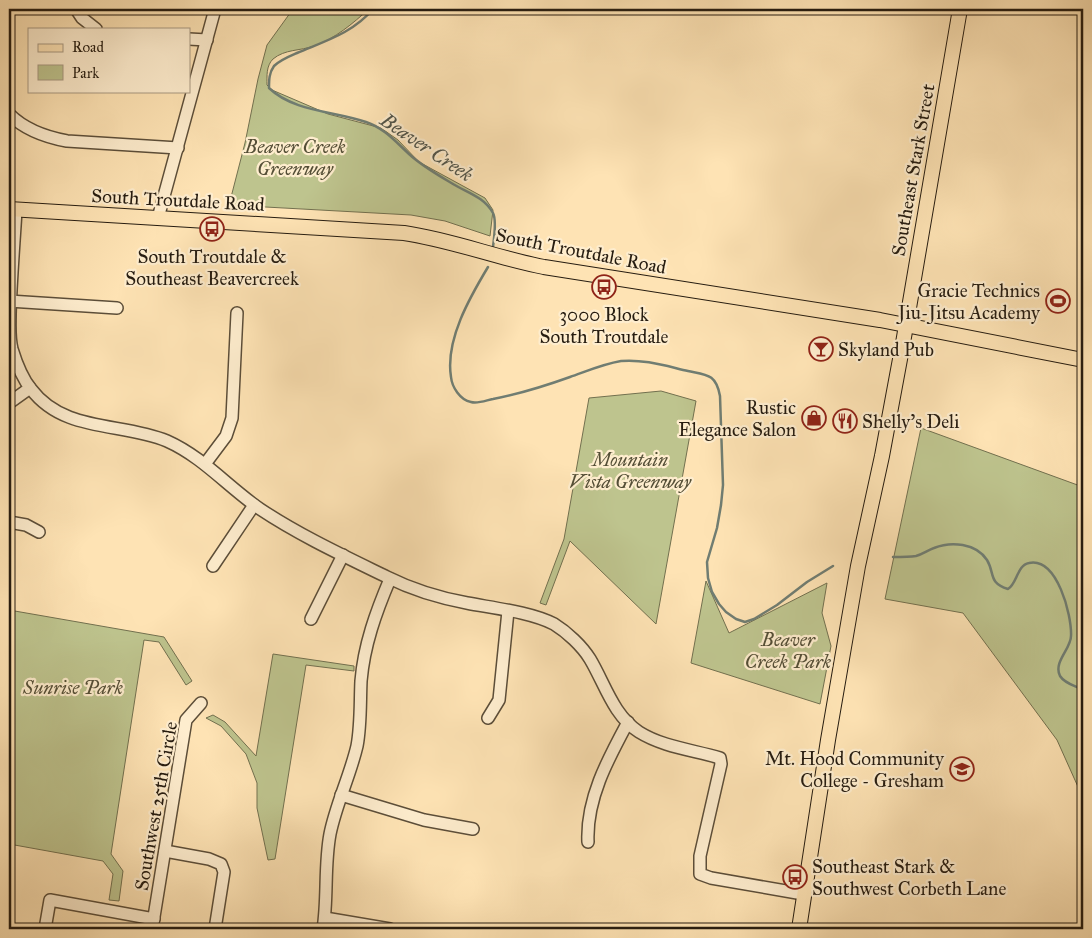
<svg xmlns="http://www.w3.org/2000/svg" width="1092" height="938" viewBox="0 0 1092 938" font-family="'IM FELL Great Primer',serif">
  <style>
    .green { fill: #bec48e; stroke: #72704f }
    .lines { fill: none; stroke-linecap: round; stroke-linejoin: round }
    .stream { stroke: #707d72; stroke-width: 2.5 }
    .minor-casing { stroke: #5c4e39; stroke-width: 14 }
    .major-casing { stroke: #261c10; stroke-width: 16 }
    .minor { stroke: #feedce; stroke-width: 11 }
    .major { stroke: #fee3b4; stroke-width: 14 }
    .labels { text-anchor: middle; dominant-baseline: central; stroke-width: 4.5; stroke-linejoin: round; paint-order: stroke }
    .park-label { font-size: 19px; font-style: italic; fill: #544e36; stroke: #feedce }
    .street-label { font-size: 19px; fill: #261c10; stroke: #feedce }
    .poi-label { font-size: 19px; fill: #261c10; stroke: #feedce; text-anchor: end }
    .water-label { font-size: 20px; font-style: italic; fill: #515449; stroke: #feedce }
  </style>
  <rect width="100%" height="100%" fill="#fee3b4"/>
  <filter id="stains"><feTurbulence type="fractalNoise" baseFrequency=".004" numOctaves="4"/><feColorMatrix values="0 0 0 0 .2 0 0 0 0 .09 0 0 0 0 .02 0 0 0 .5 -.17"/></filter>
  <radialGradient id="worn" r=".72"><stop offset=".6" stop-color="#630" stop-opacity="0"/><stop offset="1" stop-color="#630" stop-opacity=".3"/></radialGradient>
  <g class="green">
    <path d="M293,9H369C352,24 336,38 314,46C300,51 285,49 273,59C266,66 267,76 267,85L272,90L328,114L381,128L398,140L419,162L485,198L493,210L490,236L445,221L411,215L229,205L245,143L258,79L267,45Z"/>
    <path d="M661,391L696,401L656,624L570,541L546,605L540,603L564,539L589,398Z"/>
    <path d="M921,428L1083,487V798L1057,740L963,613L885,599Z"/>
    <path d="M706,581L729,633L827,583L822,613L831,646L820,704L691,663Z"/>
    <path d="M9,610L164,637L192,681L186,685L159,642L144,640L111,854L123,871L119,901L109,900L113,874L103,861L9,844Z"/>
    <path d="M273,654L354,666V671L306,665L275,859L268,860L257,808V783L246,754L221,726L206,718L213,715L225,722L256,756Z"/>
  </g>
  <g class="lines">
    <g class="stream">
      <path d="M373,9C353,33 325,41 297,53C290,56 280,60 274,66C269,73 269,80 269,88C294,112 335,111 366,122C384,128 395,141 409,154C422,166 438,175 453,184C468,193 484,197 493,213C497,221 494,237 493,247"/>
      <path d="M488,267C470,297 445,340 451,377C452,387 460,400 471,402C478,404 487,400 493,399C519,394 545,386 570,377C587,371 603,364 621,361C644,359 666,366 688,371C707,375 716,374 720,396L723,485L721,505L717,528L707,562L708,578L712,592L719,604L726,612L736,619L745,622L754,619L777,605L807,582L833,566"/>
      <path d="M893,557C900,557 909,557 916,556C923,554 928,550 934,548C951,541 976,543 987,560C995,573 988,583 1008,589C1017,584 1017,565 1029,563C1057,557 1072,615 1071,636C1071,649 1053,662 1060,676C1065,684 1076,686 1083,690"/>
    </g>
    <g class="minor-casing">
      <g id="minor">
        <path d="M76,9L82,18L96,29"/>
        <path d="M189,39L207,40"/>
        <path d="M9,114C25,130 45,137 67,141L178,148"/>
        <path d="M16,210C14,244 11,279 10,314C10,325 9,338 12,349C16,362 22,378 31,389C64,433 122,422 167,441C203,457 228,487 260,509C299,535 344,556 387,577C411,589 440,598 467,603C493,608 531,612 554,624C567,632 582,646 590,659C605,684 613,715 639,732C663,747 693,750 720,758L721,764L700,856V874L711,878L803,894"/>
        <path d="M158,218L215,9"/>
        <path d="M9,301L117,308"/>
        <path d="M9,403L30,388"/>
        <path d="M205,464L226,436L232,418L237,313"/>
        <path d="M9,522L26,525L39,532"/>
        <path d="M213,566L254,505"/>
        <path d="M311,619L343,555"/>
        <path d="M488,718L499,700L508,611"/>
        <path d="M341,795L424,820L473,829"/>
        <path d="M588,842C586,799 608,759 628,722"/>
        <path d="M165,851L209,859L221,864L224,872L215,929"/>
        <path d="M325,918L390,929"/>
        <path d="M45,929L50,900L154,919"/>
        <path d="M152,929L186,720L201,703"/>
        <path d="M323,929C328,898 324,866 330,834C336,804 350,776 357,746C361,725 360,703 361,681C364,645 376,612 390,579"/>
      </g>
    </g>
    <g class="major-casing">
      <g id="major">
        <path d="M9,209L404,233C452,240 497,258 544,267L880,320L1083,360"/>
        <path d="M799,929L828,740L858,566L882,456L903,343L960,9"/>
      </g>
    </g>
    <use href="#minor" class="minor"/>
    <use href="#major" class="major"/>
  </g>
  <defs>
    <g id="bus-ring" transform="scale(1.25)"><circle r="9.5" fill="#feedce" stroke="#8f2418" stroke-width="1.5"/><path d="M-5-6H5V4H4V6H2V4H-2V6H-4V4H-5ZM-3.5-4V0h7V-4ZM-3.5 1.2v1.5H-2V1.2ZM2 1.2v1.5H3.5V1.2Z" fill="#8f2418"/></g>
    <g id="stadium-ring" transform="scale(1.25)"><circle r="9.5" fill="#feedce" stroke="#8f2418" stroke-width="1.5"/><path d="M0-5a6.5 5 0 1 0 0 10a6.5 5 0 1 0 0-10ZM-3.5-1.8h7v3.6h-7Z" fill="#8f2418"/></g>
    <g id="bar-ring" transform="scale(1.25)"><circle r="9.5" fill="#feedce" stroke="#8f2418" stroke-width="1.5"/><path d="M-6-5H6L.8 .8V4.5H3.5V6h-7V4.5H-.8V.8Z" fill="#8f2418"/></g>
    <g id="shop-ring" transform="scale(1.25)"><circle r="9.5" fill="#feedce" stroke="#8f2418" stroke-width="1.5"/><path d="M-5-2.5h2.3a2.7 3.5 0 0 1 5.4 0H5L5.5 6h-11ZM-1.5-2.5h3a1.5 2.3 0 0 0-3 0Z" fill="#8f2418"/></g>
    <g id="restaurant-ring" transform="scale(1.25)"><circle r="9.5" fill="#feedce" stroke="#8f2418" stroke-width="1.5"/><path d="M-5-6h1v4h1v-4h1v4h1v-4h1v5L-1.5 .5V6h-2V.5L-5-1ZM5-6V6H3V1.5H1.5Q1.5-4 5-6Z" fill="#8f2418"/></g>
    <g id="university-ring" transform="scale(1.25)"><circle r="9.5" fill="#feedce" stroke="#8f2418" stroke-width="1.5"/><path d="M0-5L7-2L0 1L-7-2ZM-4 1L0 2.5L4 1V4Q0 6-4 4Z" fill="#8f2418"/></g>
  </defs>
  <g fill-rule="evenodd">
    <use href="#bus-ring" x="212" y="229"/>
    <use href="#bus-ring" x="604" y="287"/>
    <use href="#stadium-ring" x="1058" y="301"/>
    <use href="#bar-ring" x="821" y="349"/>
    <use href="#shop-ring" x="814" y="418"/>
    <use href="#restaurant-ring" x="845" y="421"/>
    <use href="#university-ring" x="962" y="769"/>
    <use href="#bus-ring" x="795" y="877"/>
  </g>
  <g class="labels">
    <g class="park-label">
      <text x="295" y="146">Beaver Creek<tspan x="295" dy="22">Greenway</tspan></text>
      <text x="630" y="459">Mountain<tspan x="630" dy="22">Vista Greenway</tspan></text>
      <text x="788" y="639">Beaver<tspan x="788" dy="22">Creek Park</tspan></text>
      <text x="73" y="687">Sunrise Park</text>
    </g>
    <g class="street-label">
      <text transform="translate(913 170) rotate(-80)">Southeast Stark Street</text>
      <text transform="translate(178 200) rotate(3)">South Troutdale Road</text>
      <text transform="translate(581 251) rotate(11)">South Troutdale Road</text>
      <text transform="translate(156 806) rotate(-80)">Southwest 25th Circle</text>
    </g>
    <g class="poi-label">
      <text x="212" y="256" text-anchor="middle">South Troutdale &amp;<tspan x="212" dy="22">Southeast Beavercreek</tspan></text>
      <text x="1040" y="290">Gracie Technics<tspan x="1040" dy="22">Jiu-Jitsu Academy</tspan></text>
      <text x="604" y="314" text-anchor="middle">3000 Block<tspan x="604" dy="22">South Troutdale</tspan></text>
      <text x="838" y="349" text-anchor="start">Skyland Pub</text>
      <text x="796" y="407">Rustic<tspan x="796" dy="22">Elegance Salon</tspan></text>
      <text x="862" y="421" text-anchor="start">Shelly's Deli</text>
      <text x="944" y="758">Mt. Hood Community<tspan x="944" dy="22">College - Gresham</tspan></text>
      <text x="812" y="866" text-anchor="start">Southeast Stark &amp;<tspan x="812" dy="22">Southwest Corbeth Lane</tspan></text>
    </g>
    <g class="water-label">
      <text transform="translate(427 147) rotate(34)">Beaver Creek</text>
    </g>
  </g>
  <rect width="1092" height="938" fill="none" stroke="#fee3b4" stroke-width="30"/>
  <rect x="10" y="10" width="1072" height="918" fill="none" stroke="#261c10" stroke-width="2.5"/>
  <rect x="15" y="15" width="1062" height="908" fill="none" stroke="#261c10"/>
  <rect x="28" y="28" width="162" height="65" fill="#feedce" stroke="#a89982"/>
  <rect x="38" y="44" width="25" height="8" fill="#fee3b4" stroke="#a89982"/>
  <text x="72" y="52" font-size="15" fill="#261c10">Road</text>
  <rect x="38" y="65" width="25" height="15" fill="#bec48e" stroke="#a89982"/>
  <text x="72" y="78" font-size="15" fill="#261c10">Park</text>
  <rect width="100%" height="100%" filter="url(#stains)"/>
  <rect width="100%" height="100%" fill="url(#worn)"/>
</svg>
